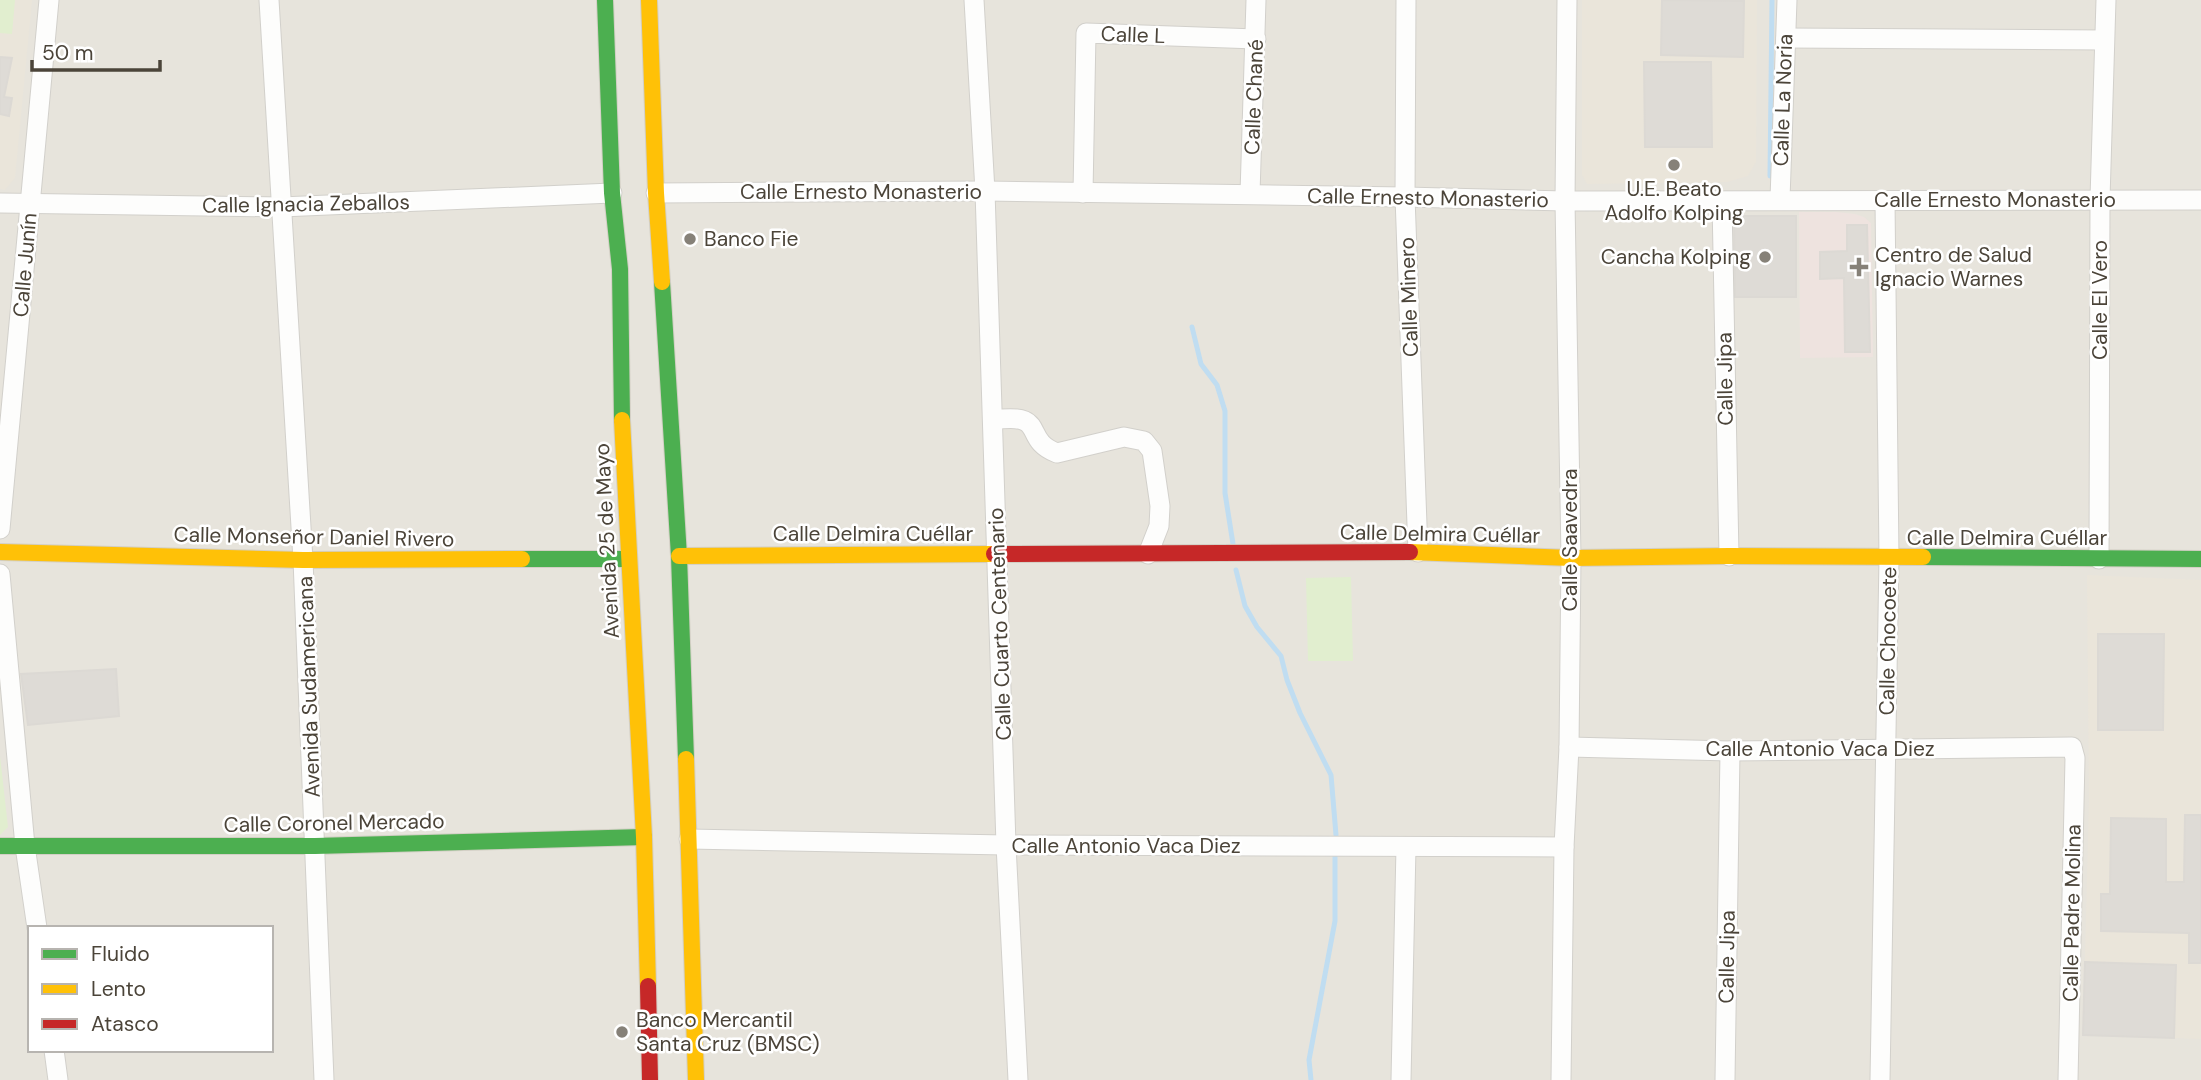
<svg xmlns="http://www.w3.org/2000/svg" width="2201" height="1080" viewBox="0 0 2201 1080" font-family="'DM Sans',sans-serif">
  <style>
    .residential { fill: #e7e4dc; fill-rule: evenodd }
    .education { fill: #eae5da }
    .medical { fill: #eee3df }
    .green { fill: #e1eecf }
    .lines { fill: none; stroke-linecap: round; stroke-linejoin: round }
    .stream { stroke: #c0ddf1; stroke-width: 5 }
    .building { fill: #dedbd6; stroke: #dcd9d4; stroke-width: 2 }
    .street-casing { stroke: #d2d0cb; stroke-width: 21 }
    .fast-casing { stroke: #d3cfc5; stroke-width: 18 }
    .slow-casing { stroke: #d3cfc5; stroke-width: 18 }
    .jam-casing { stroke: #d3cfc5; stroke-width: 18 }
    .street { stroke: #fdfdfc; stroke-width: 19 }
    .fast { stroke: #4caf50; stroke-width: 16 }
    .slow { stroke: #ffc107; stroke-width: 16 }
    .jam { stroke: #c62828; stroke-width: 16 }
    .poi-dot { fill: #868178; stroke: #fff; stroke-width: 2.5 }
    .labels { text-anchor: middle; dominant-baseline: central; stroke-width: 5; stroke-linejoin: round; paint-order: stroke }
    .street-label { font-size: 21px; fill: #4b4439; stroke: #fff }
    .poi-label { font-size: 21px; fill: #4b4439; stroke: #fff; text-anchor: start }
  </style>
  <rect width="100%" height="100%" fill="#f4f2ee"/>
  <path class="residential" d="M0,0H2201V1080H0ZM30,928H271V1050H30Z"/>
  <g class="education">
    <path d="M0,0H32L15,178L5,190L0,189Z"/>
    <path d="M1582,0H1757L1756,162L1748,176L1727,182L1587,184L1582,175Z"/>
    <path d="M2087,575L2201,580V1039L2083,1035L2089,800Z"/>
  </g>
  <path class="medical" d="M1799,212H1836L1855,214L1864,217L1871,223L1873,357L1800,358Z"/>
  <g class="green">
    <path d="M0,0H15L12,34L0,33Z"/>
    <path d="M1351,577L1353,661H1308L1306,578Z"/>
    <path d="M0,756L8,827L0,835Z"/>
  </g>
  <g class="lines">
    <g class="stream">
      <path d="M1770,176L1772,0"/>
      <path d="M1192,327L1201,364L1217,385L1225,411V493L1233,544"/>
      <path d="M1236,570L1245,606L1257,627L1281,656L1287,680L1300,713L1331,775L1336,835"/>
      <path d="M1311,1080L1309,1060L1335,921V854"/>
    </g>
  </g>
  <g class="building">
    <path d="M1662,0L1744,1L1743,57L1661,55Z"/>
    <path d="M0,57L12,58L4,97L12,98L9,116L0,114Z"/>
    <path d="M1644,62H1711L1712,147H1645Z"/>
    <path d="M1734,216H1796V297H1735Z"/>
    <path d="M1847,225H1867L1870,352H1845L1844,278L1820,279V252L1847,251Z"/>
    <path d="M2098,634H2164L2163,730H2098Z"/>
    <path d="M116,669L119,716L28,725L21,674Z"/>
    <path d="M2185,815H2201V963H2189V933L2101,931V894H2110L2111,818L2166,819V882H2184Z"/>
    <path d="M2085,962L2176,965L2174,1038L2083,1035Z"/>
  </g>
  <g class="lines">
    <g class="street-casing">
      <g id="street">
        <path d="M269,0L303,560L324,1080"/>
        <path d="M974,0L985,191L1006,845L1018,1080"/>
        <path d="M1406,0L1405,197L1418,552"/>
        <path d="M1786,38L2104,40"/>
        <path d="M656,193L985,191L1405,197L1565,201L2201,200"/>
        <path d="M1083,193L1086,33L1256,39"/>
        <path d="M1250,194L1256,0"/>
        <path d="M1780,199L1787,0"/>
        <path d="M1722,202L1729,556"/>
        <path d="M0,203L281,207L612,193"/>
        <path d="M993,420C1050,412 1020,439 1057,453L1124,437L1144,441L1152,451L1160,506L1159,526L1148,554"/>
        <path d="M0,529L49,0"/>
        <path d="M2099,559L2100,199L2106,0"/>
        <path d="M0,574L25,846L37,928"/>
        <path d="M1569,747L1730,751L2072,747L2075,758L2068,1080"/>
        <path d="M689,839L1006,845L1564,847"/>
        <path d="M54,1050L58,1080"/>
        <path d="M1401,1080L1406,847"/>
        <path d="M1561,1080L1564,847L1569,747L1571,558L1565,201L1567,0"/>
        <path d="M1725,1080L1730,751"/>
        <path d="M1880,1080L1889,558L1885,201"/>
      </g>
    </g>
    <g class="fast-casing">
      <g id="fast">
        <path d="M605,0L612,193L620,269L622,420"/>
        <path d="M662,282L679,556L686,759"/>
        <path d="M1923,557L2201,559"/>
        <path d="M522,559H628"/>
        <path d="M0,846H315L644,837"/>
      </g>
    </g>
    <g class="slow-casing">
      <g id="slow">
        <path d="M649,0L656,193L662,282"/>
        <path d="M622,420L644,837L648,986"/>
        <path d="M0,552L303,560L522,559"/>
        <path d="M1410,552L1571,558L1729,556L1923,557"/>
        <path d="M679,556L994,554"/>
        <path d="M686,759L696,1080"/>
      </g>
    </g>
    <g class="jam-casing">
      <g id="jam">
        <path d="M994,554L1410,552"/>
        <path d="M648,986L650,1080"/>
      </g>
    </g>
    <use href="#street" class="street"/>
    <use href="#fast" class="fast"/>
    <use href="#slow" class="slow"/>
    <use href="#jam" class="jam"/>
  </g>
  <g class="poi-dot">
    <circle cx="1674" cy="165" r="7"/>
    <circle cx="690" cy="239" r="7"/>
    <circle cx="1765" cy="257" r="7"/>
    <path d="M1855.5 256.5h7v7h7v7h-7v7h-7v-7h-7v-7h7z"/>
    <circle cx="622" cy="1032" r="7"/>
  </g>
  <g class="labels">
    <g class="street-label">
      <text transform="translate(1133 35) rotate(2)">Calle L</text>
      <text transform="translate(1254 97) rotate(-88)">Calle Chané</text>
      <text transform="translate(1783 100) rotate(-88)">Calle La Noria</text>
      <text x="861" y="192">Calle Ernesto Monasterio</text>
      <text transform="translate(1428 198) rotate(1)">Calle Ernesto Monasterio</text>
      <text x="1995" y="200">Calle Ernesto Monasterio</text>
      <text transform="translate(306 204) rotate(-1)">Calle Ignacia Zeballos</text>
      <text transform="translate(25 265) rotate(-85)">Calle Junín</text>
      <text transform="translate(1409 297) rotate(-92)">Calle Minero</text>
      <text transform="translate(2100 300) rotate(-90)">Calle El Vero</text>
      <text transform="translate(1725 379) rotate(-91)">Calle Jipa</text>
      <text x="873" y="534">Calle Delmira Cuéllar</text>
      <text transform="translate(1440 534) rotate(1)">Calle Delmira Cuéllar</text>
      <text transform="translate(314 537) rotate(1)">Calle Monseñor Daniel Rivero</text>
      <text x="2007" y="538">Calle Delmira Cuéllar</text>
      <text transform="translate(1570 540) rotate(-90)">Calle Saavedra</text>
      <text transform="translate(607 541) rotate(-93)">Avenida 25 de Mayo</text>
      <text transform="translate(1000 624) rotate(-92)">Calle Cuarto Centenario</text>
      <text transform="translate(1888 641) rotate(-89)">Calle Chocoete</text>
      <text transform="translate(309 687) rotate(-92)">Avenida Sudamericana</text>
      <text x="1820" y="749">Calle Antonio Vaca Diez</text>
      <text transform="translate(334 823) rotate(-1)">Calle Coronel Mercado</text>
      <text x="1126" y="846">Calle Antonio Vaca Diez</text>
      <text transform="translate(2072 913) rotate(-89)">Calle Padre Molina</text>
      <text transform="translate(1727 957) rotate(-89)">Calle Jipa</text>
    </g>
    <g class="poi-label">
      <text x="1674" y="189" text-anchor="middle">U.E. Beato<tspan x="1674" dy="24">Adolfo Kolping</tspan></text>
      <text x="704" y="239">Banco Fie</text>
      <text x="1875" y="255">Centro de Salud<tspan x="1875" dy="24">Ignacio Warnes</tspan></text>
      <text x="1751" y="257" text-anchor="end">Cancha Kolping</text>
      <text x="636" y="1020">Banco Mercantil<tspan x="636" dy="24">Santa Cruz (BMSC)</tspan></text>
    </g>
  </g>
  <rect x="28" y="926" width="245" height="126" fill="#ffffff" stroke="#b7b4b0" stroke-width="2"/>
  <rect x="42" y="949" width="35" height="10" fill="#4caf50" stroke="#b7b4b0" stroke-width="2"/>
  <text x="91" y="961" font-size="21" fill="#4b4439">Fluido</text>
  <rect x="42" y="984" width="35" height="10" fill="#ffc107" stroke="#b7b4b0" stroke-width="2"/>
  <text x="91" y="996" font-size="21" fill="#4b4439">Lento</text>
  <rect x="42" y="1019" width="35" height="10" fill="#c62828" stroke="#b7b4b0" stroke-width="2"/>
  <text x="91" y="1031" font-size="21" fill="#4b4439">Atasco</text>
  <path d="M32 60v10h128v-10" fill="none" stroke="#4b4439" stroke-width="3.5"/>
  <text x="42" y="60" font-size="21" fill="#4b4439" stroke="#ffffff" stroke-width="5" paint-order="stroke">50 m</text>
</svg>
